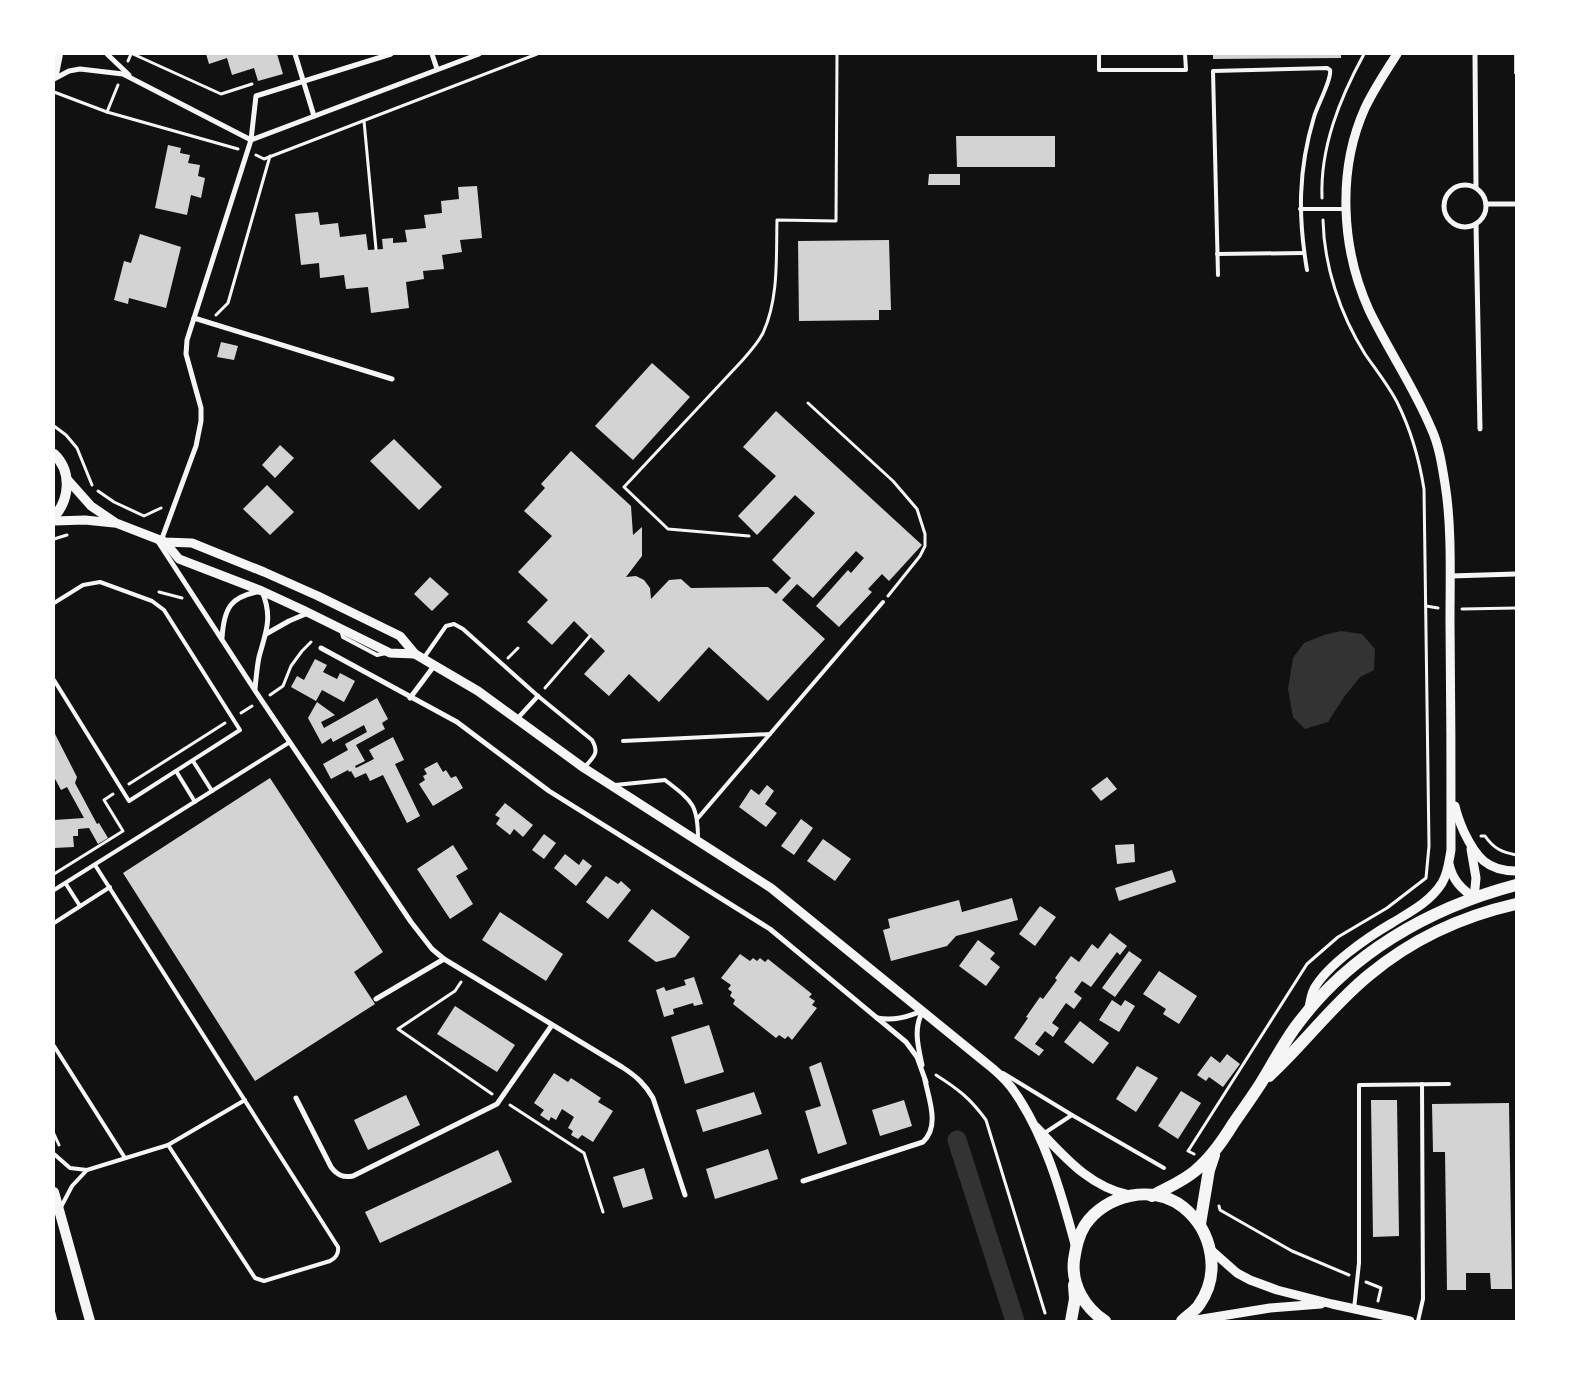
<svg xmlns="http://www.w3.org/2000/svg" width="1570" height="1375" viewBox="0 0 1570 1375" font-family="Georgia,serif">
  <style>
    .water { fill: #333 }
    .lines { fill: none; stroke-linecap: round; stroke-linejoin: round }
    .canal { stroke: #333; stroke-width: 19 }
    .building { fill: #d3d3d3 }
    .path { stroke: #f5f5f5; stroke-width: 3 }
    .service { stroke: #f5f5f5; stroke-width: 4 }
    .pedestrian { stroke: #f5f5f5; stroke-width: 4.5 }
    .minor { stroke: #f5f5f5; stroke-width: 5 }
    .tertiary { stroke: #f5f5f5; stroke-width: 9 }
    .secondary { stroke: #f5f5f5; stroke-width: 10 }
    .primary { stroke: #f5f5f5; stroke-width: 12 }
  </style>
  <rect width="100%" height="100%" fill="#111"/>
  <path class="water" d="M1341,631L1362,634L1375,649L1374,670L1360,677L1344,697L1328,722L1305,729L1293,717L1288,689L1293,658L1304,643L1324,635Z"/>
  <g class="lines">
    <path class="canal" d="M957,1140L1015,1321"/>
  </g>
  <g class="building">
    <path d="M206,54H277L283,74L258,81L254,68L232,75L227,58L209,64Z"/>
    <path d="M1213,54H1341V58L1213,59Z"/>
    <rect x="1514" y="54" width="2" height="20"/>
    <path d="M956,136H1055V167H957Z"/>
    <path d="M168,145L181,148L180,153L190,155L188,163L200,165L198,176L205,178L201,198L191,195L187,215L155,208Z"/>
    <path d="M929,174H960V185H928Z"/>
    <path d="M477,186L482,238L460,240L462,252L442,255L444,269L423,271L424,279L406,282L409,308L371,313L368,287L346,289L344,275L320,278L319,263L301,265L295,214L318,212L320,225L338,223L340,237L366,234L368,250L383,249L382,239L393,238V243L407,242L405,230L426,228L424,215L442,213L441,201L459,199L458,187Z"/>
    <path d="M140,234L181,247L166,308L129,298L128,304L114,300L124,261L131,263Z"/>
    <path d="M889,240L891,310H879V320L799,321L798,241Z"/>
    <path d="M221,342L238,346L234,360L217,357Z"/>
    <path d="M652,363L690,397L633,460L595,426Z"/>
    <path d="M776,411L922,545L889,581L882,574L868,589L872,592L839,627L816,606L848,570L851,573L864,558L856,551L813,598L797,584L782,600L825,639L768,701L709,647L659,702L629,674L609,696L584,674L605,651L574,621L552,645L527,622L548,600L518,572L552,536L524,511L545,488L541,484L571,451L631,506L633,535L642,527V556L626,577L636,576L644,580L650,588L651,599L669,580L681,579L691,588L768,587L776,594L791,578L772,560L815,513L795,495L757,535L738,516L776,476L743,447Z"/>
    <path d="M394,439L442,487L419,510L370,461Z"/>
    <path d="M280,445L294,458L275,478L262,465Z"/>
    <path d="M267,485L294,512L270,535L243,509Z"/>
    <path d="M430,577L449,594L432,611L414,594Z"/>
    <path d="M315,659L327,665L323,672L337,679L340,673L355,681L344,702L322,690L316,701L291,687L297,676L304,680Z"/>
    <path d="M377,698L388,719L382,723L385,729L356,745L365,761L355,766L356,768L374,759L369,750L393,737L404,760L395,764L420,816L407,823L383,775L370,781L366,773L355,778L351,771L349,772L348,770L331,779L323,764L348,750L345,744L367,732L364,725L333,742L331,738L322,744L308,718L317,702L335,715L321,722L324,728Z"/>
    <path d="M54,732L77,777L75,783L97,824L99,823L108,838L98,844L89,828L78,829V836H73L74,847L54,848V820L84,818L67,787L61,790L54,777Z"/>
    <path d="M437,762L443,772L446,770L451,778L456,776L463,788L433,806L419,784L425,780L423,776L427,774L424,769Z"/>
    <path d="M1107,777L1117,789L1101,801L1091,789Z"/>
    <path d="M270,778L383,952L354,972L375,1004L255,1081L123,873Z"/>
    <path d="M767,785L774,791L765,804L777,813L766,827L739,807L751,789L759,795Z"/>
    <path d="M505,803L533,825L523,837L514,829L510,835L496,824L500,818L495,815Z"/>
    <path d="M801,819L813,828L794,855L781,846Z"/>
    <path d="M544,834L556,843L544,859L532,850Z"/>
    <path d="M823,839L851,859L835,881L807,861Z"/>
    <path d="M1134,844L1135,862L1117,864L1115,845Z"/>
    <path d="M453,845L468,869L456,876L473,904L450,919L417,869Z"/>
    <path d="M565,854L579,865L583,859L592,866L576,886L554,868Z"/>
    <path d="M1172,870L1176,882L1119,901L1115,888Z"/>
    <path d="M606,876L618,884L621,881L631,890L608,919L586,902Z"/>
    <path d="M1012,898L1018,920L956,936L947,946L891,961L883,930L890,928L888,919L959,900L962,912Z"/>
    <path d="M1040,906L1056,917L1035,946L1019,934Z"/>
    <path d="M652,909L690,937L675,957L656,962L628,941Z"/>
    <path d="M500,912L563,954L546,981L482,940Z"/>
    <path d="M1110,933L1127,946L1120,955L1117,952L1091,987L1082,981L1074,992L1082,998L1074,1009L1066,1003L1052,1023L1059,1028L1053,1037L1045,1031L1035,1044L1044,1050L1039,1056L1014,1038L1028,1018L1026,1017L1040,997L1043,999L1057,980L1055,978L1071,956L1079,962L1092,944L1098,949Z"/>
    <path d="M978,940L995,953L990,959L1000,967L986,986L959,966Z"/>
    <path d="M1129,951L1142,960L1115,997L1102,988Z"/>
    <path d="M740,954L750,961L753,958L757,961L760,958L765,962L768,959L812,994L809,997L815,1001L812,1005L817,1008L792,1040L788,1036L785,1039L779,1035L776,1038L733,1004L735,1000L730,996L732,992L728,989L731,985L721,978Z"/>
    <path d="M1159,971L1197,996L1179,1024L1163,1014L1166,1009L1143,994Z"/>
    <path d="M694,977L703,1004L694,1006L693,1003L673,1009L674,1014L664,1017L656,990L664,987L666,991L686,985L684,980Z"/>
    <path d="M1112,1000L1121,1006L1125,1000L1135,1006L1119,1032L1099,1020Z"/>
    <path d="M455,1006L515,1045L497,1072L437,1034Z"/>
    <path d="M1080,1021L1109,1043L1093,1064L1064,1042Z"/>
    <path d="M709,1025L724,1072L685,1084L671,1037Z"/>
    <path d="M1227,1054L1240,1064L1223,1087L1209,1077L1206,1081L1197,1075L1211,1056L1220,1063Z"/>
    <path d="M821,1062L847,1144L818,1154L805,1111L821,1106L809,1067Z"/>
    <path d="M1137,1066L1158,1078L1136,1112L1116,1099Z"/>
    <path d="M554,1073L568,1082L571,1078L601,1098L598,1102L613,1111L593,1142L582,1135L578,1139L571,1135L573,1131L568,1128L574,1117L562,1109L556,1120L551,1117L549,1121L540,1115L544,1110L534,1103Z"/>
    <path d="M1181,1091L1201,1103L1178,1139L1158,1126Z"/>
    <path d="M754,1092L762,1114L703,1132L696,1110Z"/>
    <path d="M406,1095L420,1125L368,1150L354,1120Z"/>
    <path d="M904,1100L912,1126L880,1136L872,1110Z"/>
    <path d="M1371,1100H1397L1399,1236L1373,1237Z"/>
    <path d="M1509,1103L1512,1289H1491L1490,1273H1466V1290H1447L1445,1152H1433L1432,1104Z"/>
    <path d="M768,1149L778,1179L715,1199L706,1169Z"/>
    <path d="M498,1150L512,1182L380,1243L365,1212Z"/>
    <path d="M644,1168L653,1199L623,1208L613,1177Z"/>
  </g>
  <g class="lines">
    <g class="path">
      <path d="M133,54L221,94L252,84"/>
      <path d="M128,61L131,54"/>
      <path d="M54,92L107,112L238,149"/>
      <path d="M107,112L118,85"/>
      <path d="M364,121L376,249"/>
      <path d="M256,155L264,159L537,54"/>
      <path d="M1322,198C1320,147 1340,98 1364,54"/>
      <path d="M216,315L228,303L270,156"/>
      <path d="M808,403L893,481L917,509L925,534V546L920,556L888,596"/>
      <path d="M54,426L66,435L77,448L92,485"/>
      <path d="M98,491L114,502L144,516L161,508"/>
      <path d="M749,536L668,529L624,487L739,364C748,354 757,345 763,333C779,298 776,257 777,220L836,221L837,54"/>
      <path d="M54,539L67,535"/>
      <path d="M159,592L182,598"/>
      <path d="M1426,606L1438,608"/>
      <path d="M1462,609L1516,608"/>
      <path d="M508,658L518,648"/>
      <path d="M545,688L590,636"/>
      <path d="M270,695L283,686L291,666L302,651L311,642"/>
      <path d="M241,713L252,706"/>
      <path d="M129,784L225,723"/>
      <path d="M1481,836H1485C1494,849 1502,852 1516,855"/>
      <path d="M54,874L123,831L104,800L113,794"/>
      <path d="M461,982L455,991L398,1029L492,1094"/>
      <path d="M936,1075C958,1089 970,1098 986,1120L1045,1313"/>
      <path d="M510,1105L584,1153L603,1212"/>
      <path d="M54,1134L59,1145"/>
      <path d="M1194,1154L1188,1151L1190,1148L1307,964L1338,937L1387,908L1426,878L1429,846L1424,489C1419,458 1411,430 1397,402C1388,385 1376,370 1365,354C1340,314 1324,266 1323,220"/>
      <path d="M1219,1206L1220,1210L1292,1251L1349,1275"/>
      <path d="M1366,1282L1381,1288L1378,1301"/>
      <path d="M54,1313L56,1321"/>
    </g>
    <g class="service">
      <path d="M1099,54V70H1186L1185,54"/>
      <path d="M1300,209H1346"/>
      <path d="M1217,254L1304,253"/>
      <path d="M1218,275L1213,71L1327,68L1330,70C1332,79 1317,106 1314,117C1298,170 1298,217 1307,270"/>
      <path d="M54,603L83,585L100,582L152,601L164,610L240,730L129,801L54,680"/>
      <path d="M341,629L343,637L377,655L386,653"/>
      <path d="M423,659L446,626L454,624L463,629L538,696L592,740C600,754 593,757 584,768"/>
      <path d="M623,741L770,734"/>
      <path d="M193,761L212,791"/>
      <path d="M176,771L195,802"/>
      <path d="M615,785L665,780C692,801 698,804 698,839"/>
      <path d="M698,818L883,602"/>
      <path d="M95,865L338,1247C339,1254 336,1258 330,1261L264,1281L255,1278L168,1145"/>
      <path d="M66,884L80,906"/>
      <path d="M54,890L290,742"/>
      <path d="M54,923L110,887"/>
      <path d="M54,1046L125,1158"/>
      <path d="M1003,1073L1072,1115"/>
      <path d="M1043,1134L1072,1115L1164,1168"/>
      <path d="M54,1154L70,1168L87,1170L72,1186L61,1207"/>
      <path d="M87,1170L168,1145L245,1100"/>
      <path d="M1354,1309L1359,1263V1085L1449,1084"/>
      <path d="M1418,1321L1423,1299L1422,1084"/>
    </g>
    <path class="pedestrian" d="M517,719L538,696"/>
    <g class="minor">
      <path d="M107,54L129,75"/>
      <path d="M295,54L314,116"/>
      <path d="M432,54L437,69"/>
      <path d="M1475,54L1476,188"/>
      <path d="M54,79L69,71L80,69L123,74L251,140L479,54"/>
      <circle cx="1465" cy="206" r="21"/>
      <path d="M1486,204H1516"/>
      <path d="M1476,224L1480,429"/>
      <path d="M194,318L392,379"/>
      <path d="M157,540L254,689L411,922L432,949L444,959L622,1067C636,1076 645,1084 653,1098L685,1195"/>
      <path d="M161,541L196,446L201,421V408L186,354L187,340L251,140L256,96L391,54"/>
      <path d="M1450,576L1516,574"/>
      <path d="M266,634L289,621L308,613"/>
      <path d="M222,638C224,607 231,596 262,591C273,618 266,631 259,657C257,667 256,678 255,689"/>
      <path d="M321,648L457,722L549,791L770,929L906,1042L917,1057L926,1082"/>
      <path d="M410,698L434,666"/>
      <path d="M376,999L444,959"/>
      <path d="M877,1018C894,1021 907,1017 922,1011"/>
      <path d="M922,1065C918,1046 913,1028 923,1011"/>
      <path d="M296,1098L331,1167C337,1175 343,1178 353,1176L497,1104L552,1025"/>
      <path d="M803,1181L923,1142C940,1126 929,1100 925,1080"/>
    </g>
    <g class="tertiary">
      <path d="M67,479L91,506L116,523L165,542L192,543L264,572L318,596L400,636L415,654L478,691L584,768L771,888L986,1063C995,1070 1004,1078 1011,1087C1044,1131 1062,1195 1076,1248"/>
      <path d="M54,521L85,520L114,523"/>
      <path d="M165,542L179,559L262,591L303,610L390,653L415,654"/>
      <path d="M1455,806C1457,815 1460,823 1464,832C1476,857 1487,871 1516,871"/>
      <path d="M1471,849L1476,878L1474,898"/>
      <path d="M1449,864C1453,881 1461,888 1474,898"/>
      <path d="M1309,1008C1310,1002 1311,995 1314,989C1327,965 1368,937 1392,923C1410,912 1430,902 1442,883C1448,873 1449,861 1451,850C1451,774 1451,697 1450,621C1450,578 1452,526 1445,484C1442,465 1439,445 1431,428C1414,387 1388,350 1369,310C1341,248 1337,170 1365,108C1374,89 1386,71 1397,54"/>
      <path d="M1036,1127C1064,1156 1088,1186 1129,1195"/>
      <path d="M1211,1250L1237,1273L1250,1280L1277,1290L1332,1304L1410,1321"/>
      <path d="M1190,1321L1270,1308L1321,1304"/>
    </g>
    <g class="secondary">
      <path d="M54,74L58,54"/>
      <path d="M54,454C72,471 70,499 54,517"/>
      <path d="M54,1192L90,1321"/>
    </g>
    <g class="primary">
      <path d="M1269,1076C1304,1044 1332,1005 1369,975C1411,940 1463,916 1516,904"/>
      <path d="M1152,1196C1166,1188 1182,1182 1195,1171C1211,1158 1222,1142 1233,1124C1242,1111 1252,1097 1261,1083C1272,1065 1282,1046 1294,1029C1348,954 1429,908 1516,885"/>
      <path d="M1200,1224L1209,1170L1214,1155"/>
      <path d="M1071,1321L1075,1299L1074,1285"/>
      <path d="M1105,1321C1085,1308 1071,1285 1074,1260C1076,1247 1078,1236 1085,1225C1106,1194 1153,1184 1183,1207C1213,1231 1221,1274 1199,1305C1195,1311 1187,1316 1182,1321"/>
    </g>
  </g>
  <rect width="1570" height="1375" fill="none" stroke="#ffffff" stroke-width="110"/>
</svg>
